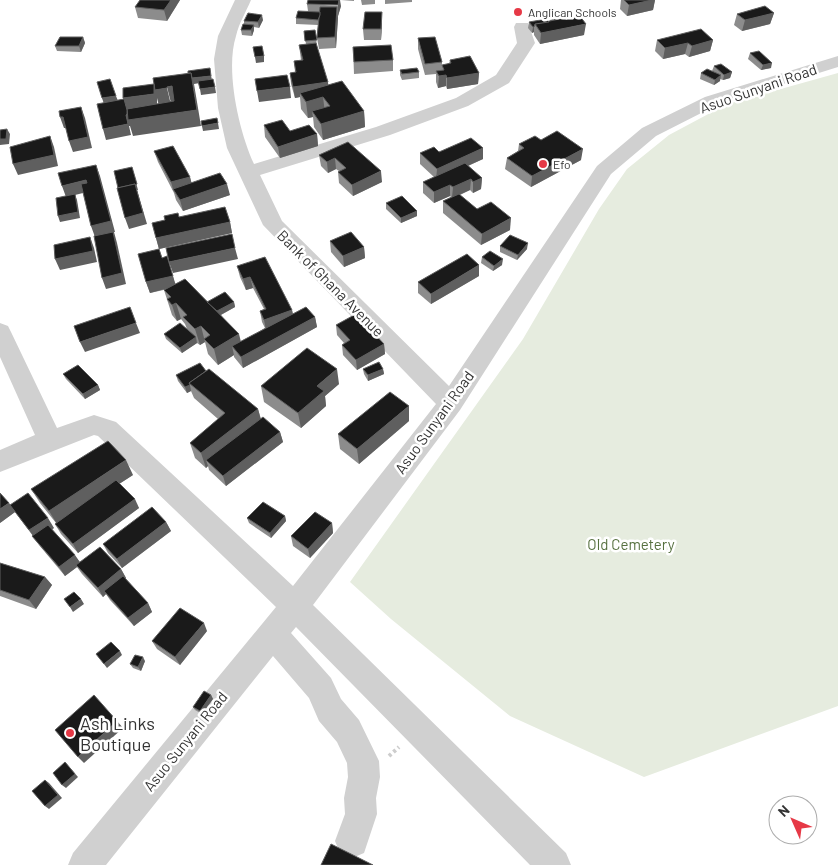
<svg xmlns="http://www.w3.org/2000/svg" width="838" height="865" viewBox="0 0 838 865" font-family="Barlow,sans-serif">
  <style>
    .green { fill: #e6ecdf }
    .lines { fill: none; stroke-linecap: round; stroke-linejoin: round }
    .path { stroke: #cdcdcd; stroke-width: 4; stroke-dasharray: 3 3; stroke-linecap: butt }
    .street { fill: #d0d0d0; fill-rule: evenodd }
    .wall { fill: #8c8c8c }
    .shaded-wall { fill: #5f5f5f }
    .building { fill: #1a1a1a; stroke: #5f5f5f }
    .poi-dot { fill: #e63946; stroke: #fff; stroke-width: 2 }
    .labels { text-anchor: middle; dominant-baseline: central; stroke-width: 5; stroke-linejoin: round; paint-order: stroke }
    .far-poi-label { font-size: 12px; fill: #333; stroke: #fff; text-anchor: start }
    .street-label { font-size: 15px; fill: #333; stroke: #fff }
    .park-label { font-size: 15px; fill: #56703f; stroke: #fff }
    .near-poi-label { font-size: 18px; fill: #333; stroke: #fff; text-anchor: start }
  </style>
  <rect width="100%" height="100%" fill="#fff"/>
  <path class="green" d="M838,73V706L644,777L510,716L391,619L350,582L523,339L599,209L627,169L669,135L727,104Z"/>
  <g class="lines">
    <path class="path" d="M389,756L399,747"/>
    <path class="street" d="M235,0H251C246,12 239,23 236,36C225,70 239,132 254,164L376,127L456,98L496,75L517,43L514,27L516,23H528L535,43L509,83L468,106L390,135L260,175L282,221L449,386L597,166L642,128L705,97L838,56V67L717,105L656,136L611,174L460,410L313,605L566,853L571,865H530L296,627L291,633L331,678L341,699L359,720L379,761L380,777L376,798L377,814L364,853L352,858L340,853L335,841L345,814L344,798L348,777L347,763L337,742L319,721L309,698L273,656L106,865H68L73,853L276,607L98,436L94,435L0,472V450L35,435L0,357V323L8,326L11,332L57,428L94,415L116,422L293,586L436,404L263,225L227,148L218,108L214,59L218,36Z"/>
  </g>
  <g class="wall">
    <path d="M180,0L167,21L138,18L135,7Z"/>
    <path d="M341,0H354V1Z"/>
    <path d="M361,0H382H375V4L362,5Z"/>
    <path d="M385,0H412V2L385,4Z"/>
    <path d="M621,0H655L653,10L627,16L620,9Z"/>
    <path d="M307,4L341,6L338,16L336,48L319,49L317,38L318,25L296,24V18L308,11Z"/>
    <path d="M774,13L770,24L742,31L734,25L737,14Z"/>
    <path d="M551,18L584,35L540,44L534,35V32L532,33L528,28L529,22H549L550,21Z"/>
    <path d="M263,20L259,28L254,27V30L252,36L242,35L241,30L244,24V21Z"/>
    <path d="M382,23L381,40H364L363,29Z"/>
    <path d="M315,30L317,46L328,85L364,111L365,127L323,140L314,127L313,117L308,118L301,109L300,97L295,98L291,84L290,73L295,72L294,61L301,60L299,45L306,44L304,31Z"/>
    <path d="M83,37L85,43L81,52L57,51L55,46Z"/>
    <path d="M418,38L442,62V65L449,64L450,60L479,73L478,84L447,89L446,86L438,88L436,82V74L425,75L418,49Z"/>
    <path d="M657,40H713L710,51L689,57L685,54L663,59L655,51Z"/>
    <path d="M353,47L393,60V71L354,74Z"/>
    <path d="M750,53L771,68L761,70L748,59Z"/>
    <path d="M714,66L732,72L730,78L723,80L720,79V81L714,85L700,79L701,73L712,71Z"/>
    <path d="M400,70L419,72V78L402,80L400,75Z"/>
    <path d="M264,125L290,131L317,134L318,146L280,158L265,137Z"/>
    <path d="M541,140L581,160L531,187L505,169L507,158L518,151L519,144Z"/>
    <path d="M348,142L382,182L353,196L339,183L338,172L339,171L336,169L328,173L321,166L319,155Z"/>
    <path d="M483,148V159L468,166L482,178L481,189L473,193L470,190L460,195L477,209L510,230L481,245L443,213V201L451,197L450,196L434,203L423,193V182L434,177L420,164V153Z"/>
    <path d="M154,151L190,177L191,183L230,195L183,211L176,200L174,193L158,162Z"/>
    <path d="M386,203L417,211V216L401,223L386,209Z"/>
    <path d="M179,217L230,222L232,233L159,249L162,258L167,256L175,284L207,302H234L235,307L221,315L241,342L265,328L262,322L260,311L264,309L253,288L246,290L240,277L237,266L292,310L293,314L315,317L317,327L243,368L234,357V355L218,365L208,354L205,342L200,345L197,343L182,353L166,339L164,334L187,329L185,324L181,319L177,321L172,315L164,290L168,289L150,293L146,282L159,249L156,238Z"/>
    <path d="M330,241L364,247L365,258L344,267L331,252Z"/>
    <path d="M500,246L527,249L517,260L500,252Z"/>
    <path d="M482,257L502,265L493,271L481,263Z"/>
    <path d="M479,276L431,304L418,293V282Z"/>
    <path d="M336,325L384,344L385,354L357,370L343,355L342,345L344,343L337,335Z"/>
    <path d="M363,369H383L384,374L368,381L364,374Z"/>
    <path d="M206,371L258,409L261,419L280,432L283,442L226,486L209,470L208,466L206,468L195,458L190,443L218,419L194,398L191,391L187,393L178,381L176,375Z"/>
    <path d="M63,374L98,385L100,390L85,399L66,379Z"/>
    <path d="M339,384L325,396L326,406L301,428L264,402L261,386Z"/>
    <path d="M409,421L359,464L340,449L338,434Z"/>
    <path d="M133,475L119,484L139,508L78,553L61,534L55,524L56,523L40,503L31,489Z"/>
    <path d="M9,503L10,505L54,528L52,529L80,562L121,569L126,578V579L148,603L152,612L134,626L110,600L106,594L103,597L82,574L77,567L65,576L39,545L32,536H33L15,512L0,523Z"/>
    <path d="M285,516L286,521L271,538L249,523L247,518Z"/>
    <path d="M166,522L171,531L122,568L108,553L103,544Z"/>
    <path d="M332,523L333,533L310,558L293,546L291,536Z"/>
    <path d="M0,563L45,577L52,585L36,609L0,596Z"/>
    <path d="M207,631L180,665L157,649L152,641Z"/>
    <path d="M145,661L141,671L133,668L130,664Z"/>
    <path d="M211,695L213,699L202,714L195,710L193,707Z"/>
  </g>
  <g class="shaded-wall">
    <path d="M171,0H180L167,21L164,10Z"/>
    <path d="M339,0H340L341,6L338,16V5Z"/>
    <path d="M652,0H655L653,10L627,16L629,5Z"/>
    <path d="M337,7L338,18L336,48L335,37Z"/>
    <path d="M382,12V23L381,40V29Z"/>
    <path d="M774,13L770,24L742,31L745,20Z"/>
    <path d="M262,15L263,20L259,28L258,22Z"/>
    <path d="M586,24L584,35L540,44L541,33Z"/>
    <path d="M254,25V30L252,36L251,30Z"/>
    <path d="M533,27H534V32L532,33Z"/>
    <path d="M83,37L85,43L81,52L79,46Z"/>
    <path d="M713,40L710,51L689,57L692,46Z"/>
    <path d="M688,43L685,54L663,59L665,48Z"/>
    <path d="M264,56V62L256,63L255,57Z"/>
    <path d="M772,63L771,68L761,70L763,65Z"/>
    <path d="M210,68L212,81L194,84L201,126L133,136L130,126H129L131,135L106,140L103,129L128,124L126,115L128,114L123,98L154,94V84L155,90L167,88L171,105L159,106L157,98V105L127,109L130,119L197,110L193,84H190L189,79L192,78L191,73L192,78L211,76Z"/>
    <path d="M732,72L730,78L723,80L724,75Z"/>
    <path d="M479,73L478,84L447,89V78Z"/>
    <path d="M446,75V86L438,88L439,76Z"/>
    <path d="M721,75L720,81L714,85L715,80Z"/>
    <path d="M328,82L329,93H300V97L295,98L293,87Z"/>
    <path d="M172,86L176,103H171L167,87Z"/>
    <path d="M215,87L216,93L201,95L200,89Z"/>
    <path d="M290,87L291,98L259,102L257,91Z"/>
    <path d="M116,96L118,101L104,104L102,98Z"/>
    <path d="M323,97L325,113L312,111L313,117L308,118L306,102Z"/>
    <path d="M81,107L85,118L92,148L73,152L69,141Z"/>
    <path d="M364,111L365,127L323,140L321,124Z"/>
    <path d="M60,117H63L67,128H64Z"/>
    <path d="M218,123L219,129L203,131L202,126Z"/>
    <path d="M7,129L10,134L9,144L0,145V139Z"/>
    <path d="M317,134L318,146L280,158L278,147Z"/>
    <path d="M50,136L54,147L58,166L18,175L13,164Z"/>
    <path d="M483,148V159L436,180L437,169Z"/>
    <path d="M583,149L581,160L531,187L532,176Z"/>
    <path d="M335,158L336,169L328,173L327,162Z"/>
    <path d="M96,165L100,176L115,232H114L117,243L126,284L106,289L102,278L95,237L91,226Z"/>
    <path d="M132,167L138,190H137L147,224L129,229L125,218L118,188Z"/>
    <path d="M381,171L382,182L353,196L352,185Z"/>
    <path d="M190,177L193,188L173,189L171,182Z"/>
    <path d="M482,178L481,189L473,193V182Z"/>
    <path d="M471,179L470,190L452,198L453,187Z"/>
    <path d="M86,180L91,191L75,195L77,200L80,218L60,222L58,216L66,197L62,186Z"/>
    <path d="M227,184L230,195L183,211L180,200Z"/>
    <path d="M450,185V196L434,203V192Z"/>
    <path d="M417,211V216L401,223V218Z"/>
    <path d="M511,218L510,230L481,245L482,234Z"/>
    <path d="M230,222L232,233L159,249L156,238Z"/>
    <path d="M90,237L94,248L97,262L60,270L55,259Z"/>
    <path d="M528,243L527,249L517,260L518,255Z"/>
    <path d="M364,247L365,258L344,267L343,256Z"/>
    <path d="M235,248L238,259L173,273L169,262Z"/>
    <path d="M503,259L502,265L493,271L494,266Z"/>
    <path d="M479,265V276L431,304V294Z"/>
    <path d="M173,276L176,286L150,293L146,282Z"/>
    <path d="M250,277L253,288L246,290L243,279Z"/>
    <path d="M234,302L235,307L215,318L214,312Z"/>
    <path d="M176,303L181,319L177,321L172,305Z"/>
    <path d="M292,310L294,321L266,330L264,320Z"/>
    <path d="M315,317L317,327L243,368L241,357Z"/>
    <path d="M136,323L140,333L85,352L80,342Z"/>
    <path d="M201,326L205,342L200,345L195,329Z"/>
    <path d="M239,334L243,350L232,346L234,355L218,365L214,349Z"/>
    <path d="M196,337L197,343L182,353L180,348Z"/>
    <path d="M384,344L385,354L357,370L356,360Z"/>
    <path d="M337,369L339,384L325,396L326,406L301,428L298,413L317,386Z"/>
    <path d="M383,369L384,374L368,381V375Z"/>
    <path d="M98,385L100,390L85,399L83,394Z"/>
    <path d="M190,385L191,391L187,393L185,387Z"/>
    <path d="M409,406V421L359,464L357,449Z"/>
    <path d="M258,409L262,424L206,460L208,466L206,468L201,453Z"/>
    <path d="M280,432L283,442L226,486L223,476Z"/>
    <path d="M126,460L133,475L57,524L49,511Z"/>
    <path d="M135,499L139,508L78,553L73,544Z"/>
    <path d="M9,503L15,512L0,523V509Z"/>
    <path d="M285,516L286,521L271,538L270,533Z"/>
    <path d="M48,518L54,528L36,540L29,530Z"/>
    <path d="M166,522L171,531L122,568L117,559Z"/>
    <path d="M332,523L333,533L310,558L308,549Z"/>
    <path d="M75,555L81,564L65,576L59,567Z"/>
    <path d="M121,569L126,578L107,594L104,591L106,594L103,597L98,588Z"/>
    <path d="M45,577L52,585L36,609L29,600Z"/>
    <path d="M81,599L84,604L73,612L70,607Z"/>
    <path d="M148,603L152,612L134,626L128,618Z"/>
    <path d="M204,623L207,631L180,665L175,657Z"/>
    <path d="M120,651L122,655L107,668L104,664Z"/>
    <path d="M143,657L145,661L141,671L138,667Z"/>
    <path d="M211,695L213,699L202,714L200,711Z"/>
    <path d="M117,721L123,728L84,763L78,757Z"/>
    <path d="M65,762L78,777L66,788L62,785Z"/>
    <path d="M45,780L49,783L62,798L49,809L45,806Z"/>
  </g>
  <g class="building">
    <path d="M140,0H171L164,10L135,7Z"/>
    <path d="M308,0H339L338,5L307,4Z"/>
    <path d="M624,0H652L629,5Z"/>
    <path d="M765,6L774,13L745,20L737,14Z"/>
    <path d="M320,7H337L335,37L317,38Z"/>
    <path d="M298,11L320,12V15L318,20L296,18Z"/>
    <path d="M365,12H382L381,29H363Z"/>
    <path d="M248,13L262,15L258,22L244,21Z"/>
    <path d="M569,14L572,17L553,21L551,18Z"/>
    <path d="M579,15L586,24L541,33L535,24Z"/>
    <path d="M546,19L549,22L535,24L534,27H533L529,22Z"/>
    <path d="M243,24L254,25L251,30H241Z"/>
    <path d="M701,29L713,40L692,46L688,43L665,48L657,40Z"/>
    <path d="M315,30L317,40L305,41L304,31Z"/>
    <path d="M60,37H83L79,46H55Z"/>
    <path d="M435,37L442,62L425,64L418,38Z"/>
    <path d="M316,43L328,82L293,87L290,73L296,72L294,61L303,60L299,45Z"/>
    <path d="M391,45L393,60L354,62L353,47Z"/>
    <path d="M262,46L264,56L255,57L253,47Z"/>
    <path d="M759,51L772,63L763,65L750,53Z"/>
    <path d="M470,56L479,73L447,78L446,75L439,76L436,71L444,70L442,65L451,63L450,60Z"/>
    <path d="M721,64L732,72L724,75L714,66Z"/>
    <path d="M210,68L211,76L192,78L191,73H188V71Z"/>
    <path d="M417,68L419,72L402,74L400,70Z"/>
    <path d="M707,69L721,75L715,80L701,73Z"/>
    <path d="M191,73L197,110L128,120L127,109L174,101L172,86L167,87V88L155,90L153,78Z"/>
    <path d="M287,75L290,87L257,91L255,79Z"/>
    <path d="M110,79L116,96L102,98L97,82Z"/>
    <path d="M213,79L215,87L200,89L198,81Z"/>
    <path d="M342,81L364,111L321,124L312,111L330,106L323,97L306,102L300,93Z"/>
    <path d="M154,84V94L123,98V88Z"/>
    <path d="M124,99L127,110V114L126,115L128,124L103,129L97,104Z"/>
    <path d="M81,107L88,137L69,141L63,117H60L59,111Z"/>
    <path d="M217,118L218,123L202,126L201,121Z"/>
    <path d="M282,120L290,131L309,125L317,134L278,147L264,125Z"/>
    <path d="M7,129L6,139H0V130Z"/>
    <path d="M557,131L583,149L532,176L507,158L524,148L519,144L535,136L541,140Z"/>
    <path d="M50,136L54,155L13,164L10,147Z"/>
    <path d="M471,138L483,148L437,169L420,153L434,147L439,152Z"/>
    <path d="M348,142L381,171L352,185L338,172L346,168L335,158L327,162L319,155Z"/>
    <path d="M173,146L190,177L171,182L154,151Z"/>
    <path d="M465,163L482,178L473,182L471,179L453,187L450,185L434,192L423,182Z"/>
    <path d="M96,165L111,221L91,226L81,184L87,183L86,180L62,186L58,173Z"/>
    <path d="M132,167L137,184L135,185V184L118,188L114,171Z"/>
    <path d="M220,173L227,184L180,200L173,189Z"/>
    <path d="M135,184L143,213L125,218L117,188Z"/>
    <path d="M75,194L78,212L58,216L56,198Z"/>
    <path d="M459,194L477,209L491,202L511,218L482,234L443,201Z"/>
    <path d="M402,196L417,211L401,218L386,203Z"/>
    <path d="M225,207L230,222L156,238L152,223L165,220L164,216L178,213L179,217Z"/>
    <path d="M113,232L122,273L102,278L94,236Z"/>
    <path d="M351,232L364,247L343,256L330,241Z"/>
    <path d="M232,234L235,248L169,262L166,248Z"/>
    <path d="M510,235L528,243L518,255L500,246Z"/>
    <path d="M90,237L93,251L55,259L54,245Z"/>
    <path d="M159,249L162,258L167,256L173,276L146,282L138,254Z"/>
    <path d="M490,251L503,259L494,266L482,257Z"/>
    <path d="M467,254L479,265L431,294L418,282Z"/>
    <path d="M265,257L292,310L264,320L260,311L266,309L250,277L243,279L237,266Z"/>
    <path d="M185,279L239,334L214,349L204,339L210,335L201,326L195,329L183,317L187,315L176,303L172,305L167,299L171,297L164,290Z"/>
    <path d="M225,292L234,302L217,311L207,302Z"/>
    <path d="M130,307L136,323L80,342L74,326Z"/>
    <path d="M306,307L315,317L241,357L232,346Z"/>
    <path d="M356,314L384,344L356,360L342,345L350,340L336,325Z"/>
    <path d="M180,323L196,337L180,348L164,334Z"/>
    <path d="M307,348L337,369L317,386L324,391L298,413L261,386Z"/>
    <path d="M379,362L383,369L368,375L363,369Z"/>
    <path d="M200,363L206,371L189,383L190,385L185,387L176,375Z"/>
    <path d="M78,365L98,385L83,394L63,374Z"/>
    <path d="M209,369L258,409L201,453L190,443L225,413L189,383Z"/>
    <path d="M390,392L409,406L357,449L338,434Z"/>
    <path d="M263,417L280,432L223,476L206,460Z"/>
    <path d="M108,441L126,460L49,511L31,489Z"/>
    <path d="M116,480L135,499L73,544L55,524Z"/>
    <path d="M0,493L9,503L0,509Z"/>
    <path d="M28,493L48,518L29,530L10,505Z"/>
    <path d="M263,502L285,516L270,533L247,518Z"/>
    <path d="M152,507L166,522L117,559L103,544Z"/>
    <path d="M315,512L332,523L308,549L291,536Z"/>
    <path d="M48,525L75,555L59,567L32,536Z"/>
    <path d="M100,547L121,569L98,588L76,565Z"/>
    <path d="M0,563L45,577L29,600L0,590Z"/>
    <path d="M123,576L148,603L128,618L104,591Z"/>
    <path d="M74,592L81,599L70,607L64,599Z"/>
    <path d="M180,608L204,623L175,657L152,641Z"/>
    <path d="M111,642L120,651L104,664L96,654Z"/>
    <path d="M135,655L143,657L138,667L130,664Z"/>
    <path d="M204,691L211,695L200,711L193,707Z"/>
    <path d="M94,695L117,721L78,757L55,730Z"/>
    <path d="M65,762L75,774L62,785L53,773Z"/>
    <path d="M45,780L58,795L45,806L32,791Z"/>
    <path d="M331,844L373,865H321Z"/>
  </g>
  <g class="poi-dot">
    <circle cx="518" cy="12" r="5"/>
    <circle cx="543" cy="164" r="5"/>
    <circle cx="70" cy="733" r="5"/>
  </g>
  <g class="labels">
    <g class="far-poi-label">
      <text x="528" y="12">Anglican Schools</text>
      <text x="553" y="164">Efo</text>
    </g>
    <g class="street-label">
      <text transform="translate(758 88) rotate(-19)">Asuo Sunyani Road</text>
      <text transform="translate(331 283) rotate(45)">Bank of Ghana Avenue</text>
      <text transform="translate(434 422) rotate(-54)">Asuo Sunyani Road</text>
      <text transform="translate(185 741) rotate(-51)">Asuo Sunyani Road</text>
    </g>
    <g class="park-label">
      <text x="631" y="544">Old Cemetery</text>
    </g>
    <g class="near-poi-label">
      <text x="80" y="723">Ash Links<tspan x="80" dy="21">Boutique</tspan></text>
    </g>
  </g>
  <g transform="translate(793 820) rotate(315)"><circle r="24" fill="#ffffff" stroke="#adadad"/>
  <path d="M0-4L9 19L0 12L-9 19Z" fill="#e63946"/>
  <text y="-8" font-size="14" font-weight="bold" text-anchor="middle" fill="#333333">N</text>
  </g>
</svg>
